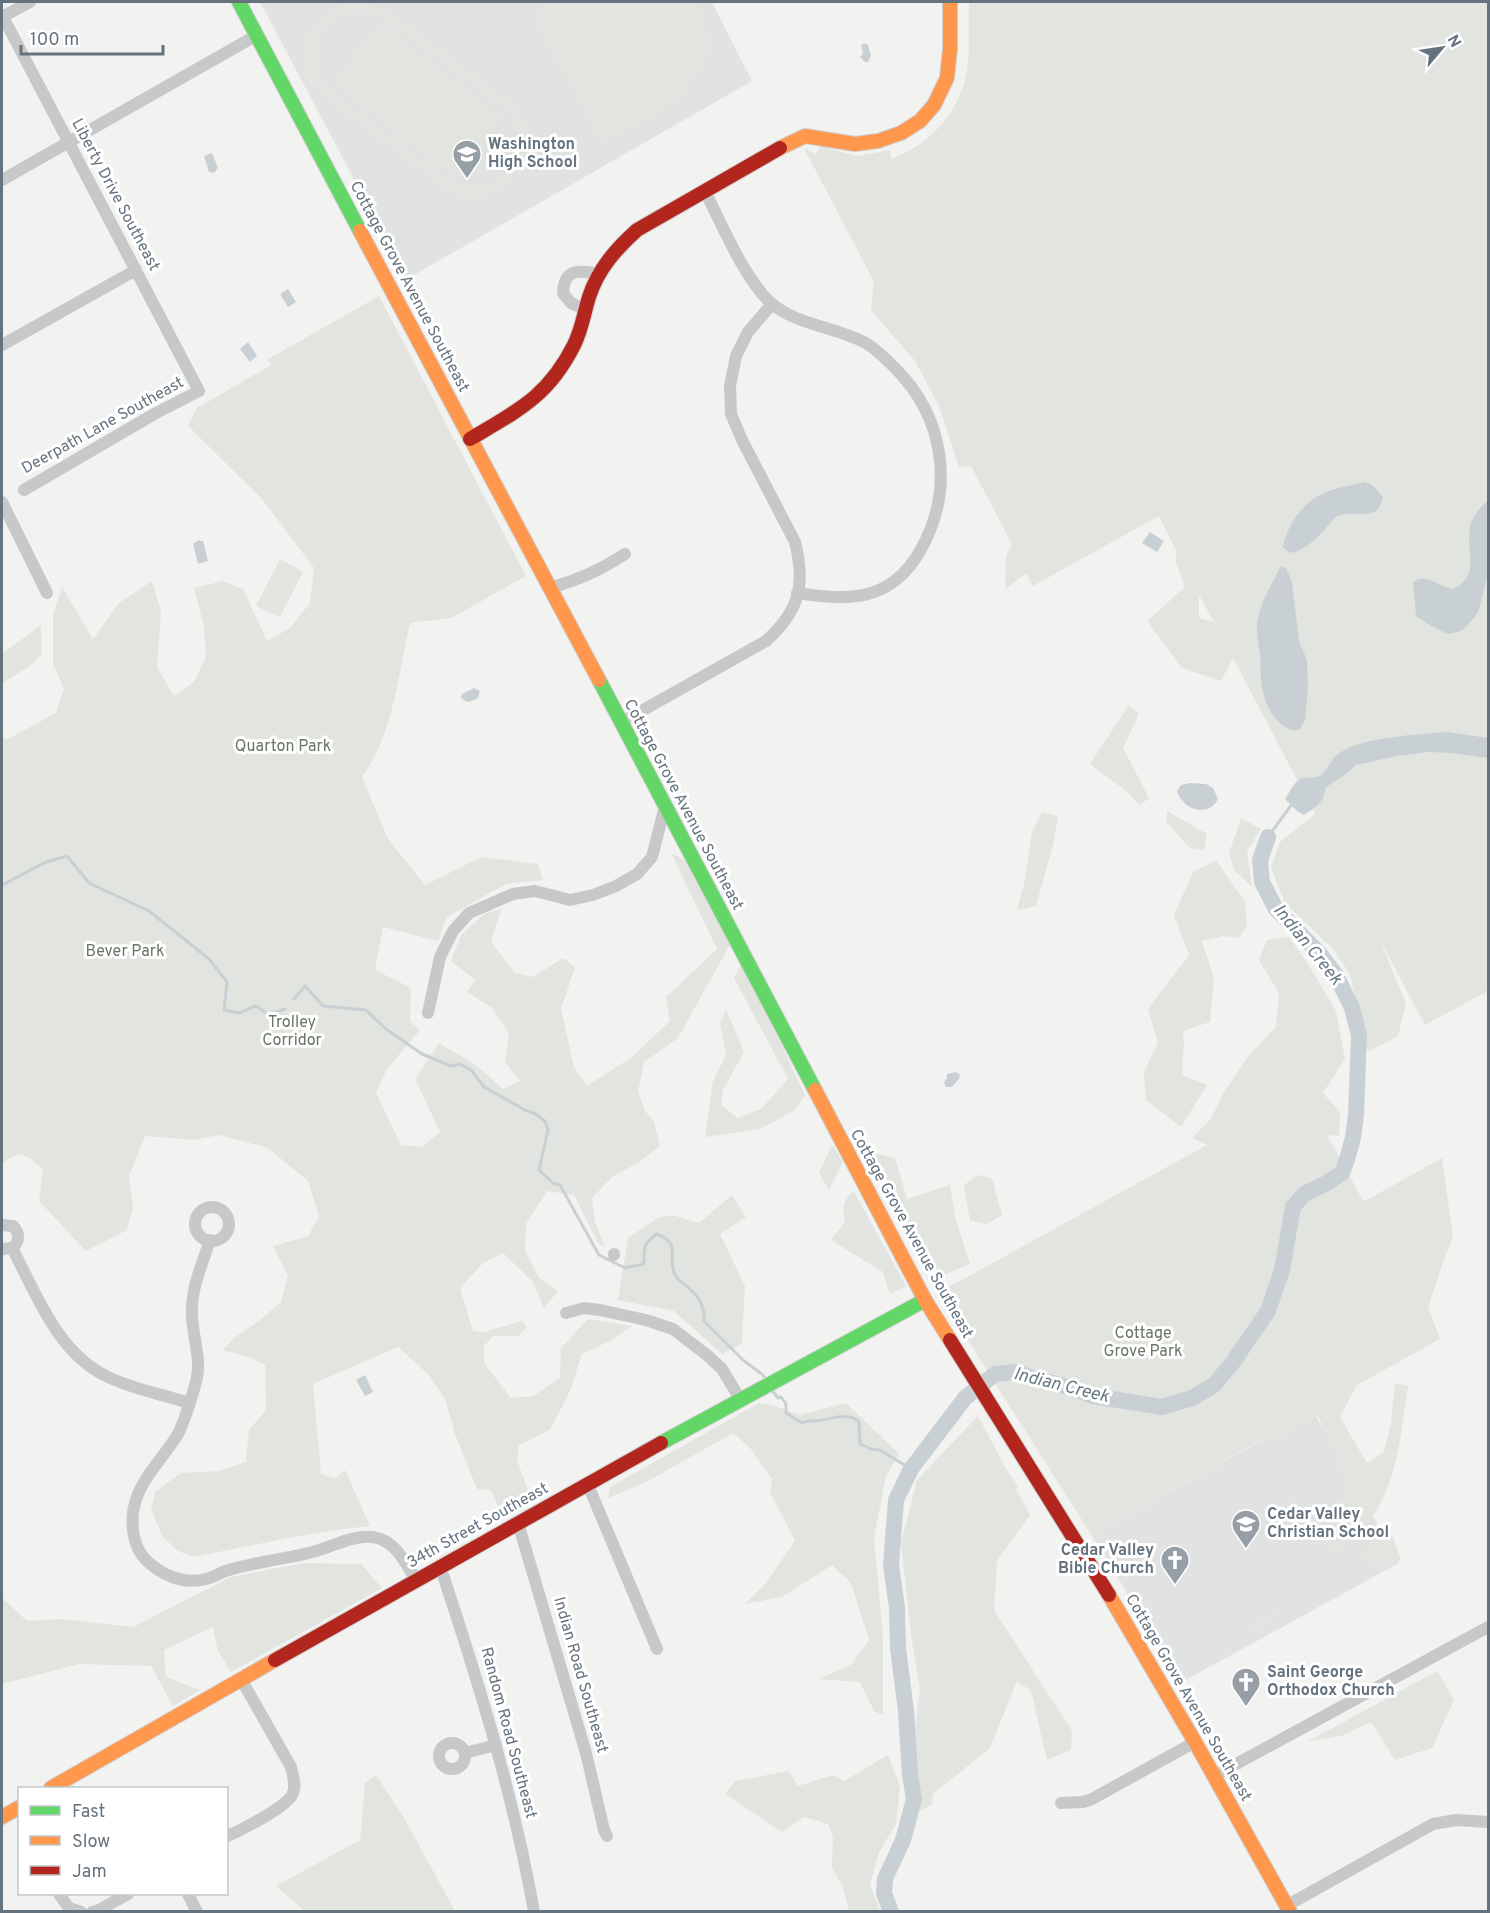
<svg xmlns="http://www.w3.org/2000/svg" width="1490" height="1913" viewBox="0 0 1490 1913" font-family="Overpass,sans-serif">
  <style>
    .built { fill: #e1e2e2 }
    .green { fill: #e2e5df; fill-rule: evenodd }
    .water { fill: #c9d0d4 }
    .lines { fill: none; stroke-linecap: round; stroke-linejoin: round }
    .stream { stroke: #c9d0d4; stroke-width: 3 }
    .river { stroke: #c9d0d4; stroke-width: 16 }
    .fast-casing { stroke: #cecfcf; stroke-width: 16 }
    .slow-casing { stroke: #cecfcf; stroke-width: 16 }
    .jam-casing { stroke: #cecfcf; stroke-width: 16 }
    .street { stroke: #c7c8c9; stroke-width: 12 }
    .fast { stroke: #63d668; stroke-width: 14 }
    .slow { stroke: #ff974d; stroke-width: 14 }
    .jam { stroke: #b3261e; stroke-width: 14 }
    .labels { text-anchor: middle; dominant-baseline: central; stroke-width: 6; stroke-linejoin: round; paint-order: stroke }
    .poi-label { font-size: 16px; font-weight: bold; fill: #65737e; stroke: #fff; text-anchor: start }
    .street-label { font-size: 16px; fill: #65737e; stroke: #fff }
    .park-label { font-size: 16px; fill: #677663; stroke: #fff }
    .water-label { font-size: 18px; font-style: italic; fill: #657a83; stroke: #fff }
  </style>
  <rect width="100%" height="100%" fill="#f2f2f1"/>
  <g class="built">
    <path d="M260,2H712L752,81L407,279Z"/>
    <path d="M1313,1411L1399,1563L1182,1682L1092,1536Z"/>
  </g>
  <g class="green">
    <path d="M363,2L386,8L512,103C519,113 526,124 528,137C533,170 502,198 471,196L465,203L329,102C321,94 313,87 309,76C295,36 322,1 363,2ZM360,11L371,13L386,21L500,106C507,112 513,119 516,128C525,154 505,183 478,186C468,187 459,184 450,180L329,90C301,57 317,16 360,11Z"/>
    <path d="M542,2H699C703,17 711,40 708,57C707,62 702,68 699,73C677,108 639,126 602,142L535,21L539,3Z"/>
    <path d="M969,2H1488V991L1425,1025L1379,938L1406,1003L1398,1036L1368,1052L1350,974L1332,948L1285,903L1271,867L1280,842L1315,814L1233,658L1221,681L1182,668L1147,621L1185,587L1176,562V550L1159,516L1033,586L1026,573L1005,590L1006,556L1012,544L971,466L959,467L939,406L915,361L871,310L874,282L804,148L816,154L820,146L857,156L891,150V159C933,144 964,107 968,62C970,42 968,22 969,2ZM1199,595L1214,622L1199,618Z"/>
    <path d="M379,22L502,117L455,178L332,84Z"/>
    <path d="M379,296L526,576L451,618L410,623C398,674 394,733 362,777L388,839L425,885L481,857L538,864L543,880L506,884L447,917L438,941L383,927L375,970L411,988L410,1021L420,1030L387,1069L376,1093L401,1145L422,1147L440,1132L415,1079L439,1043L477,1066L503,1089L520,1081L505,1062L509,1034L492,1008L467,992L475,980L451,961L461,935L484,914L501,909L491,942L515,973L533,977L563,958L575,967L561,1009L574,1067L587,1086L632,1057L670,1021L666,997L717,949L671,853L685,860L731,943L678,1038L644,1062L638,1091L645,1111L654,1122L660,1146L639,1162L612,1177L592,1198L595,1222L605,1247L598,1243L574,1195L547,1191L526,1224L525,1250L539,1278L558,1291L544,1308L533,1282L503,1253L483,1263L460,1288L473,1331L484,1332L522,1321L527,1327L518,1336H493L484,1346V1363L511,1398L533,1396L560,1378L561,1348L588,1319L632,1326L612,1340L582,1354L570,1391L550,1430L519,1445L517,1460L530,1496L525,1499L527,1504L505,1511L503,1507L499,1509L491,1490L477,1489L455,1434L445,1399L428,1374L398,1347L313,1384L321,1474L334,1479L345,1470L370,1526C310,1532 252,1546 193,1557L178,1551L162,1536L151,1509L155,1492L181,1473L218,1471L246,1462L249,1430L266,1410L265,1365L249,1357L223,1350L235,1337L259,1321L281,1302L288,1276L273,1246L308,1236L319,1216L308,1181L268,1148L219,1135L194,1140L145,1136L129,1176L133,1207L127,1230L86,1251L39,1201L43,1169L28,1157L18,1154L2,1163V737L6,740L56,713L64,689L53,664V615L62,587L93,639L119,603L152,581L161,611L157,667L174,696L194,682L206,657L204,626L194,588L223,581L243,589L267,641L290,628L310,603L314,568L262,499L188,426L197,408L271,365L268,359Z"/>
    <path d="M280,559L303,572L280,617L256,606Z"/>
    <path d="M41,625L42,654L30,666L2,683V654Z"/>
    <path d="M1129,705L1139,714L1123,748L1149,798L1140,805L1126,791L1090,764Z"/>
    <path d="M1167,811L1207,834L1204,850L1190,848L1167,823Z"/>
    <path d="M1042,812L1058,816L1054,841L1036,906L1017,910L1024,884L1032,832Z"/>
    <path d="M1241,818L1261,829L1247,851L1252,887L1234,870L1229,853Z"/>
    <path d="M1216,860L1245,902L1247,925L1239,938L1224,936L1202,941L1214,977L1210,1022L1183,1031L1184,1043L1182,1075L1207,1085L1181,1127L1146,1100L1144,1072L1158,1043L1148,1009L1189,955L1174,915L1193,872Z"/>
    <path d="M1289,937L1308,964L1336,1011L1345,1059L1323,1093L1340,1112L1339,1136L1327,1135L1362,1199L1365,1201L1442,1158L1453,1237L1444,1259L1428,1307L1440,1339L1357,1385L1340,1417L1367,1463L1384,1452L1391,1423L1395,1383L1408,1386C1401,1433 1397,1488 1366,1526L1318,1416L1278,1439L1264,1438L1092,1536L938,1293L1207,1145L1192,1138L1211,1119L1223,1094L1250,1054L1276,1027L1279,993L1259,960L1267,940Z"/>
    <path d="M742,962L805,1095L795,1110L760,1129L705,1137L713,1081L726,1055L720,1023L726,1009L744,1052L723,1090L721,1105L738,1118L761,1109L788,1079L734,978Z"/>
    <path d="M832,1145L843,1162L829,1190L819,1173Z"/>
    <path d="M870,1152L895,1158L907,1199L950,1185L955,1217L970,1264L939,1277Z"/>
    <path d="M978,1175L992,1178L1002,1215L987,1224L970,1221L964,1185Z"/>
    <path d="M854,1192L906,1286L890,1294L883,1272L831,1240L845,1222C842,1210 843,1198 854,1192Z"/>
    <path d="M732,1195L746,1217L720,1234L745,1286L742,1343L722,1354L674,1311L618,1300L628,1238L658,1218L672,1215L699,1223Z"/>
    <path d="M759,1403L773,1405L799,1415L846,1403L899,1454L886,1476L874,1538L883,1636V1715L874,1711L860,1682L819,1679L852,1664L869,1640L851,1583L832,1565L782,1597L745,1604L766,1583L795,1541L770,1492L772,1479L750,1448L733,1433L648,1481L608,1498L610,1487Z"/>
    <path d="M978,1416L1005,1467L1018,1486L1016,1489L1030,1515L997,1561L994,1610L1072,1731L1071,1750L1047,1760L1031,1691L1017,1681L990,1748L933,1794L932,1805L904,1818L920,1689L912,1642L901,1544L917,1480Z"/>
    <path d="M1349,1492L1357,1507L1356,1508L1362,1529L1337,1556L1320,1537L1341,1519L1336,1498L1340,1493Z"/>
    <path d="M1392,1535L1401,1560L1375,1566L1360,1555L1373,1538Z"/>
    <path d="M303,1563L361,1564L382,1588L231,1672L218,1651L213,1627L164,1650L166,1677L200,1690L173,1706L151,1666L79,1664L2,1684V1598L27,1621L62,1619L133,1627L231,1577Z"/>
    <path d="M1276,1610L1279,1616L1256,1632L1248,1625Z"/>
    <path d="M1437,1671L1454,1700L1432,1748L1395,1760L1371,1722L1341,1736L1307,1742Z"/>
    <path d="M888,1755L900,1786L896,1824L879,1852L870,1885L880,1911H849L843,1887L832,1868L833,1838L828,1824L804,1817L782,1832L725,1794L735,1781L789,1771L798,1786L833,1775L844,1781Z"/>
    <path d="M376,1775L403,1816L455,1911H305L276,1886L360,1840L365,1783Z"/>
  </g>
  <g class="water">
    <path d="M864,43L868,45L871,56L868,62H865L860,57L863,53L861,46Z"/>
    <path d="M212,153L218,168L214,173L209,172L204,156Z"/>
    <path d="M288,289L296,302L288,307L280,294Z"/>
    <path d="M248,342L257,356L250,362L240,349Z"/>
    <path d="M1364,482C1374,483 1377,490 1383,498L1378,510C1363,519 1348,509 1336,517C1332,520 1329,525 1326,528C1316,539 1305,551 1290,553L1283,547C1287,526 1302,503 1322,494C1334,488 1350,486 1364,482Z"/>
    <path d="M1488,500V573L1479,610L1474,618L1464,629L1458,632L1448,634L1431,626L1416,616L1413,583C1423,571 1439,586 1452,589C1482,577 1465,550 1470,527C1472,516 1481,507 1488,500Z"/>
    <path d="M1150,532L1164,541L1157,552L1142,543Z"/>
    <path d="M199,540L200,541H203L208,561L198,564L193,544Z"/>
    <path d="M1280,567L1286,568L1292,582L1299,641L1307,660L1308,690L1305,720L1300,729L1294,731C1273,724 1262,700 1261,679C1260,672 1261,664 1260,656C1259,646 1256,634 1257,623C1259,604 1272,585 1280,567Z"/>
    <path d="M474,688L480,691L478,698L469,702L463,700L461,697L462,694Z"/>
    <path d="M1447,732L1488,738V758L1451,753L1429,752L1397,756L1356,765L1342,777L1326,787C1324,802 1317,807 1304,815L1298,812L1285,799C1289,793 1295,780 1302,778C1309,777 1315,779 1321,775C1328,770 1330,759 1338,754C1364,736 1416,735 1447,732Z"/>
    <path d="M1190,783L1206,784L1213,788L1218,799C1208,819 1182,809 1177,791L1181,785Z"/>
    <path d="M956,1072L960,1075L959,1079L952,1087H946L944,1082L947,1078V1074Z"/>
    <path d="M365,1375L373,1392L365,1396L356,1380Z"/>
  </g>
  <g class="lines">
    <g class="stream">
      <path d="M1268,837L1292,804"/>
      <path d="M2,885L46,862L67,856L89,883L149,911L209,959L227,982L224,1010L239,1013L256,1006L269,1015L285,1009"/>
      <path d="M294,999L305,986L323,1006L366,1010L386,1029L422,1054L451,1066L460,1064L471,1070L484,1087L525,1110L534,1113L545,1121L548,1130L539,1170L553,1183L560,1185L599,1255L625,1268L644,1264C644,1248 643,1244 657,1234C683,1245 666,1257 675,1275C677,1279 681,1282 685,1285C698,1295 705,1305 704,1321L743,1360L763,1375L766,1380"/>
      <path d="M771,1389L778,1398L781,1397L786,1404V1413L802,1423C807,1420 810,1421 816,1421C830,1420 847,1411 859,1422L860,1444L871,1449L880,1450L911,1469"/>
    </g>
    <path class="river" d="M891,1912L884,1893L885,1879L903,1840L914,1799L910,1775L906,1711L898,1648L897,1608L891,1565L896,1500L911,1469L965,1398L995,1374L1015,1372L1037,1379L1072,1388L1093,1396L1162,1407L1192,1398L1214,1385L1233,1362L1268,1311L1282,1270L1293,1207L1304,1194L1325,1184L1342,1173L1347,1159L1353,1138L1356,1115L1359,1035L1352,1008L1336,975L1320,954L1276,909L1262,882L1260,860L1268,837"/>
    <g class="fast-casing">
      <g id="fast">
        <path d="M239,2L360,231"/>
        <path d="M599,680L815,1090"/>
        <path d="M661,1443L925,1300"/>
      </g>
    </g>
    <g class="slow-casing">
      <g id="slow">
        <path d="M780,148L805,136L855,144L878,141L901,133L920,121L934,105L947,78L950,49V2"/>
        <path d="M360,231L599,680"/>
        <path d="M815,1090L925,1300L950,1340"/>
        <path d="M1109,1595L1195,1742L1290,1912"/>
        <path d="M51,1788L275,1660"/>
        <path d="M2,1817L20,1807"/>
      </g>
    </g>
    <g class="jam-casing">
      <g id="jam">
        <path d="M470,439C517,411 548,397 574,345C582,329 584,313 589,297C598,269 616,249 637,230L780,148"/>
        <path d="M950,1340L1109,1595"/>
        <path d="M275,1660L661,1443"/>
      </g>
    </g>
    <g class="street">
      <path d="M2,15L199,391L156,413L24,490"/>
      <path d="M2,17L30,2"/>
      <path d="M2,180L257,35"/>
      <path d="M705,191C721,223 746,282 772,304C798,325 835,327 864,342C875,348 886,359 895,368C945,418 955,490 920,551C891,602 849,601 797,593"/>
      <path d="M586,310L571,303L563,293C564,268 579,270 599,274"/>
      <path d="M2,345L136,270"/>
      <path d="M2,502L47,593"/>
      <path d="M549,588C576,581 601,570 625,554"/>
      <path d="M620,723L766,641C799,611 806,586 795,542L742,440L731,414L730,386L736,356L748,332L772,304"/>
      <path d="M428,1013L440,957L453,931L469,913L513,894L535,891L570,900L593,895L616,886L637,874L652,857L665,806"/>
      <circle cx="212" cy="1224" r="17"/>
      <path d="M2,1225L13,1226C20,1233 20,1242 12,1248L2,1249"/>
      <path d="M210,1240C203,1262 193,1284 192,1306C190,1332 203,1357 196,1382C191,1399 186,1418 178,1434C165,1456 142,1477 135,1503C130,1520 132,1545 145,1559C161,1575 183,1585 206,1579C212,1578 218,1574 223,1572C232,1568 244,1566 254,1564C274,1559 296,1557 316,1551C334,1546 353,1535 373,1537C395,1540 405,1562 416,1580"/>
      <path d="M12,1248C36,1293 57,1352 106,1376C131,1389 162,1394 189,1403"/>
      <path d="M614,1255V1254"/>
      <path d="M566,1313L584,1308L600,1310L646,1320L673,1329L707,1355L722,1369L740,1399"/>
      <path d="M588,1485L657,1649"/>
      <path d="M518,1523L586,1753L604,1830L607,1836"/>
      <path d="M439,1567L444,1578C480,1687 514,1798 534,1912"/>
      <circle cx="452" cy="1756" r="13"/>
      <path d="M465,1753L496,1745"/>
      <path d="M1214,1776L1488,1627"/>
      <path d="M1061,1803L1083,1802L1092,1799L1195,1742"/>
      <path d="M226,1837C242,1829 284,1809 292,1795C297,1787 293,1776 291,1767L241,1679"/>
      <path d="M59,1894L69,1908L81,1912"/>
      <path d="M188,1894L197,1912"/>
      <path d="M1286,1906L1433,1824L1456,1820L1488,1822"/>
      <path d="M92,1912L99,1910L128,1894"/>
    </g>
    <use href="#fast" class="fast"/>
    <use href="#slow" class="slow"/>
    <use href="#jam" class="jam"/>
  </g>
  <defs>
    <g id="school-pin" transform="scale(1.5)"><path d="M0 17L-7.5 6A9.5 9.5 0 1 1 7.5 6Z" fill="#969fa6" stroke="#fff"/><path d="M0-5L7-2L0 1L-7-2ZM-4 1L0 2.5L4 1V4Q0 6-4 4Z" fill="#fff"/></g>
    <g id="church-pin" transform="scale(1.5)"><path d="M0 17L-7.5 6A9.5 9.5 0 1 1 7.5 6Z" fill="#969fa6" stroke="#fff"/><path d="M-1.2-6h2.4v3.5h3.3v2.4h-3.3V6h-2.4V-.1h-3.3v-2.4h3.3Z" fill="#fff"/></g>
  </defs>
  <g fill-rule="evenodd">
    <use href="#school-pin" x="467" y="154"/>
    <use href="#school-pin" x="1246" y="1524"/>
    <use href="#church-pin" x="1175" y="1560"/>
    <use href="#church-pin" x="1246" y="1682"/>
  </g>
  <g class="labels">
    <g class="poi-label">
      <text x="488" y="145">Washington<tspan x="488" dy="18">High School</tspan></text>
      <text x="1267" y="1515">Cedar Valley<tspan x="1267" dy="18">Christian School</tspan></text>
      <text x="1154" y="1551" text-anchor="end">Cedar Valley<tspan x="1154" dy="18">Bible Church</tspan></text>
      <text x="1267" y="1673">Saint George<tspan x="1267" dy="18">Orthodox Church</tspan></text>
    </g>
    <g class="street-label">
      <text transform="translate(115 195) rotate(62)">Liberty Drive Southeast</text>
      <text transform="translate(409 287) rotate(62)">Cottage Grove Avenue Southeast</text>
      <text transform="translate(103 426) rotate(-29)">Deerpath Lane Southeast</text>
      <text transform="translate(683 805) rotate(62)">Cottage Grove Avenue Southeast</text>
      <text transform="translate(911 1234) rotate(61)">Cottage Grove Avenue Southeast</text>
      <text transform="translate(478 1526) rotate(-29)">34th Street Southeast</text>
      <text transform="translate(580 1675) rotate(74)">Indian Road Southeast</text>
      <text transform="translate(1188 1698) rotate(60)">Cottage Grove Avenue Southeast</text>
      <text transform="translate(508 1733) rotate(75)">Random Road Southeast</text>
    </g>
    <g class="park-label">
      <text x="283" y="747">Quarton Park</text>
      <text x="125" y="952">Bever Park</text>
      <text x="292" y="1023">Trolley<tspan x="292" dy="18">Corridor</tspan></text>
      <text x="1143" y="1334">Cottage<tspan x="1143" dy="18">Grove Park</tspan></text>
    </g>
    <g class="water-label">
      <text transform="translate(1307 945) rotate(51)">Indian Creek</text>
      <text transform="translate(1061 1386) rotate(14)">Indian Creek</text>
    </g>
  </g>
  <rect width="1490" height="1913" fill="none" stroke="#65737e" stroke-width="6"/>
  <rect x="18" y="1787" width="210" height="108" fill="#ffffff" stroke="#c1c7cb" stroke-width="1.5"/>
  <rect x="30" y="1806" width="30" height="9" fill="#63d668" stroke="#c1c7cb" stroke-width="1.5"/>
  <text x="72" y="1817" font-size="18" fill="#65737e">Fast</text>
  <rect x="30" y="1836" width="30" height="9" fill="#ff974d" stroke="#c1c7cb" stroke-width="1.5"/>
  <text x="72" y="1847" font-size="18" fill="#65737e">Slow</text>
  <rect x="30" y="1866" width="30" height="9" fill="#b3261e" stroke="#c1c7cb" stroke-width="1.5"/>
  <text x="72" y="1877" font-size="18" fill="#65737e">Jam</text>
  <g transform="translate(1442 48) rotate(61)" stroke="#ffffff" stroke-width="4.5" paint-order="stroke">
  <path d="M0-4.5L10 22L0 15L-10 22Z" fill="#65737e"/>
  <text y="-9" font-size="16" font-weight="bold" text-anchor="middle" fill="#65737e">N</text>
  </g>
  <path d="M21 45v9h142v-9" fill="none" stroke="#65737e" stroke-width="3"/>
  <text x="30" y="45" font-size="18" fill="#65737e" stroke="#ffffff" stroke-width="4.5" paint-order="stroke">100 m</text>
</svg>
